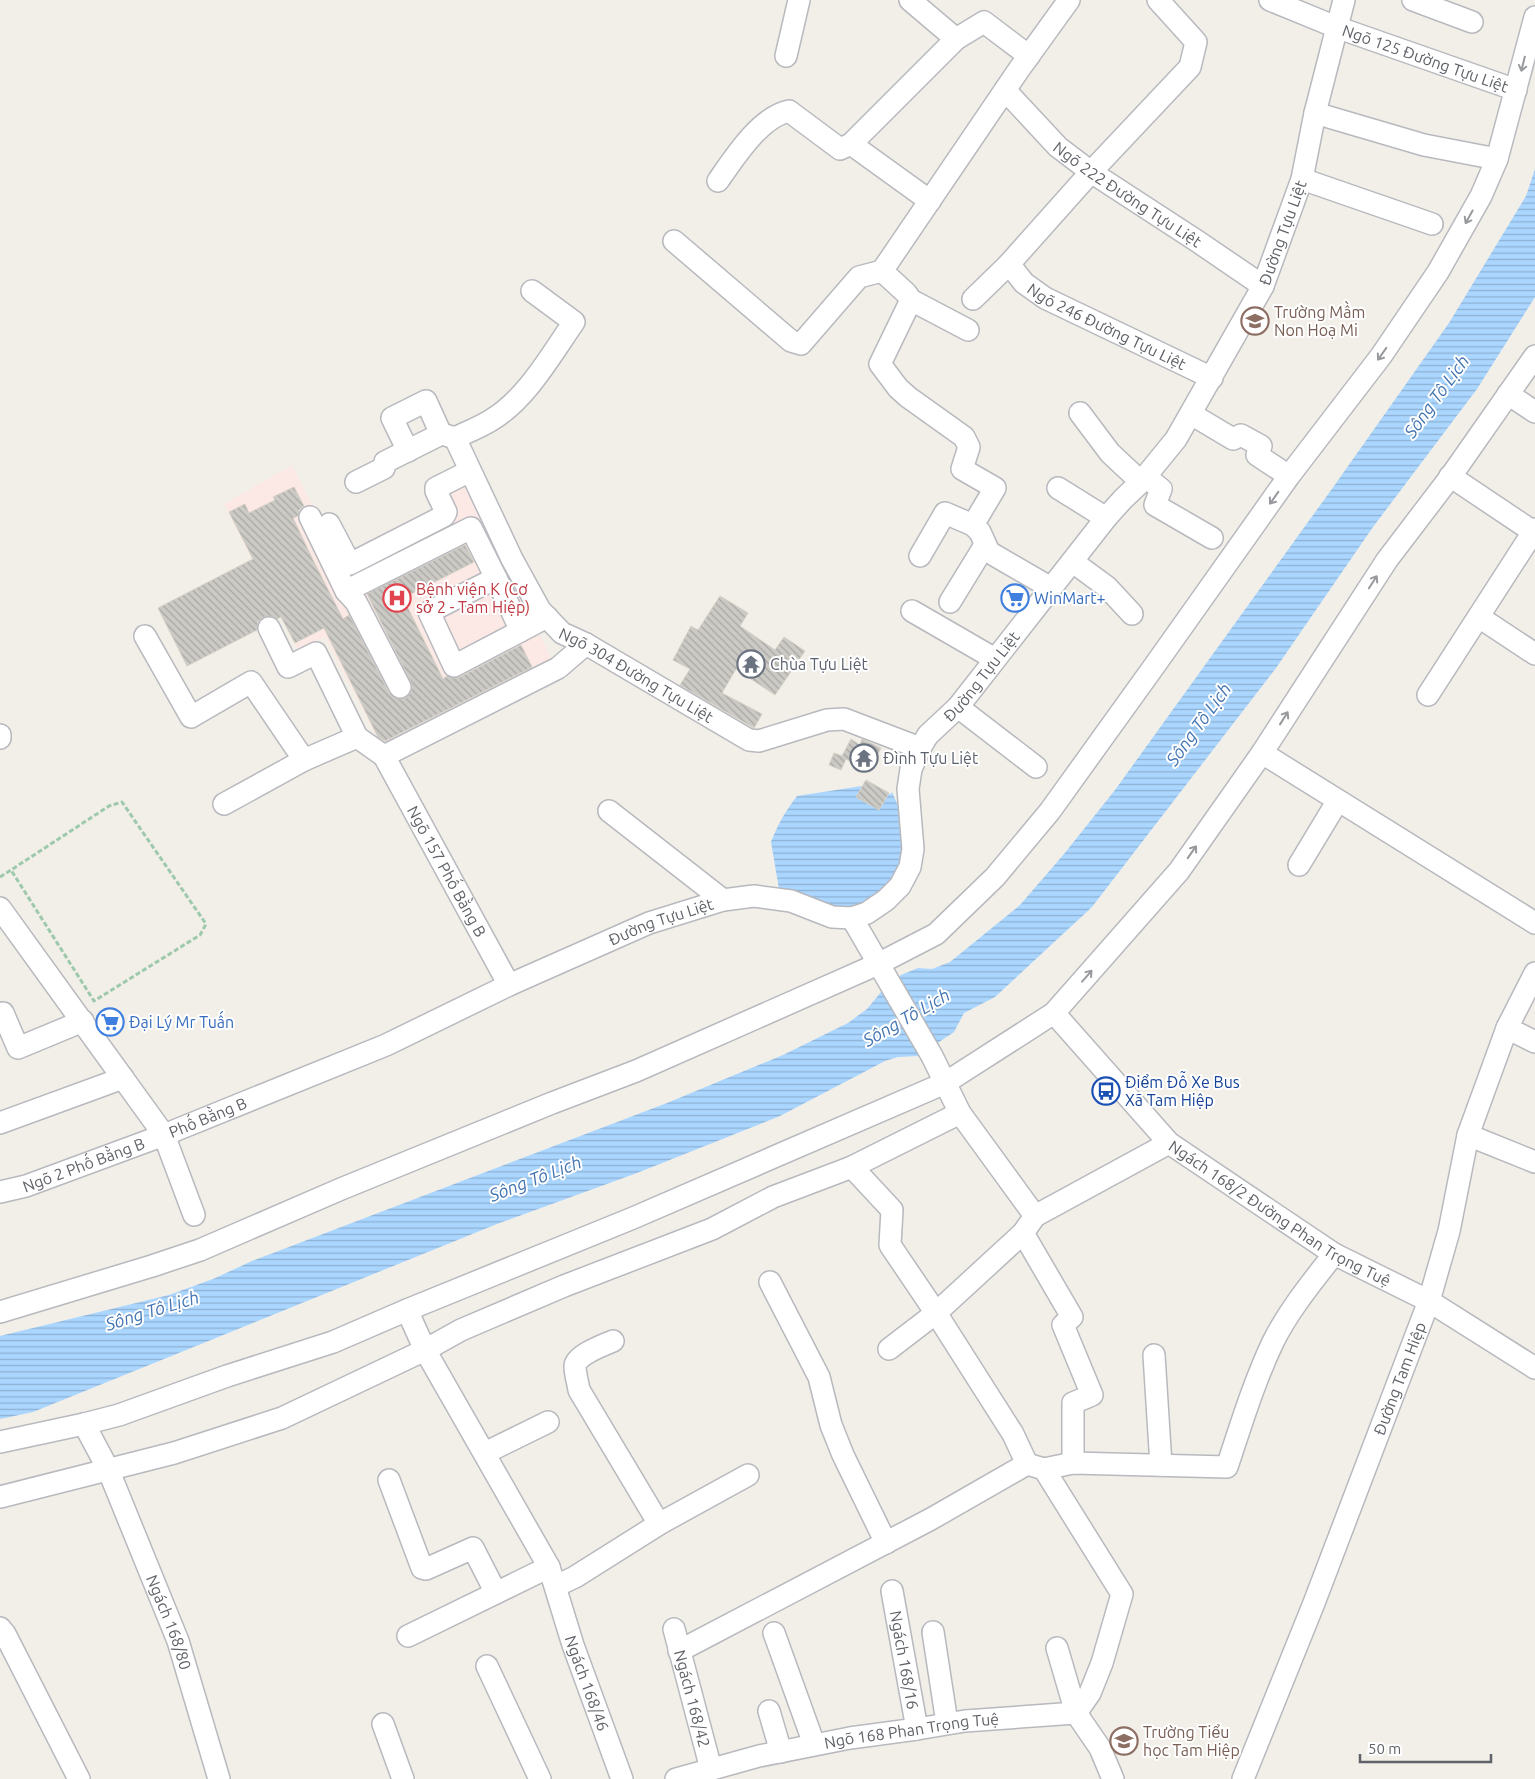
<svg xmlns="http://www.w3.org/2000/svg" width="1535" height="1779" viewBox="0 0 1535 1779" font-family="Ubuntu,sans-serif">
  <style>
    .medical { fill: #fce9e6 }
    .water { fill: url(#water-rules) }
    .building { fill: url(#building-back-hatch); stroke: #d6d1c6 }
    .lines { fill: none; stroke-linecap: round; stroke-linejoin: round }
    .minor-casing { stroke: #b8b9be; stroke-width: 24 }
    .path { stroke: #9ec9ac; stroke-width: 3; stroke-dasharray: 5 2.5; stroke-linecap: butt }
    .minor { stroke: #fff; stroke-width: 21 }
    .oneway { stroke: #97999d }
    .labels { text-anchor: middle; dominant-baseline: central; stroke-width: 4; stroke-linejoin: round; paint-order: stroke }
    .street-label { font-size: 16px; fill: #5f6268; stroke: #fff }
    .education-label { font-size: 16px; fill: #785e54; stroke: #fff; text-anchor: start }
    .health-label { font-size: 16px; fill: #be3a42; stroke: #fff; text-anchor: start }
    .shop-label { font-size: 16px; fill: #366cbe; stroke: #fff; text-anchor: start }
    .worship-label { font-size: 16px; fill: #5b616d; stroke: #fff; text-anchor: start }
    .transit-label { font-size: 16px; fill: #164399; stroke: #fff; text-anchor: start }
    .water-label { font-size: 18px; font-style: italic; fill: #4475b2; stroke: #fff }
  </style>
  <defs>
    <pattern id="water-rules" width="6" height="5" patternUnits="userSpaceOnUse" patternTransform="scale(1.25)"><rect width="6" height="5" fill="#aad6ff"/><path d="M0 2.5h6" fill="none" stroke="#8eb1d2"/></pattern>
    <pattern id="building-back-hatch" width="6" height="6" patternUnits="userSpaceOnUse" patternTransform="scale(1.25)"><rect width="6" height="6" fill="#cccac5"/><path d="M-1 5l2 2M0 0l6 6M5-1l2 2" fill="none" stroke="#a9a7a4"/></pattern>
  </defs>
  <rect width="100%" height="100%" fill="#f1efe8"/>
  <path class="medical" d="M292,465L346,573L453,517L441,490L466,477L555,667L384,751L325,637L297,649L224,504Z"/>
  <g class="water">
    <path d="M1535,169V297L1477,389L1373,527L1276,668L1092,907L995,997L964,1013L954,1032L918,1056L898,1057L885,1061L780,1116L637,1173L497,1224L33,1412L0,1419V1336L169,1295L213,1279L252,1261L667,1103L783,1055L848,1023L867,1009L881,992L901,975L918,968L932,969L950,962L1020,905L1064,854L1115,790L1334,486L1449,323L1526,196Z"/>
    <path d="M862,786L858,794L881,807L889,793L890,795L892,792L902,815L907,837L898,885L850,912L779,889L771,842C778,824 785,812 797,796Z"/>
  </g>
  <g class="building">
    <path d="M294,487L304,506L299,510L298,516L293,518L313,560L343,619L349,615L389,693L393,697L400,699L406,698L411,693L412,687L411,682L367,594L465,545L474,562L403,598L443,679L447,676L454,678L460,677L521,645L532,667L385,741L378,737L324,628L295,643L281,617L277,619L270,616L264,617L258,621L257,630L187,666L158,608L253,559L229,512L245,504L249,513L275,500L273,497Z"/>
    <path d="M720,596L748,613L740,626L775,650L784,637L805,651L775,695L736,669L722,693L762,714L754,728L680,685L690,669L673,660L691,626L698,630Z"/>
    <path d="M851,739L860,745L862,739L881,748L869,771L846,759L841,770L829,765L834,753L842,756Z"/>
    <path d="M866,780L889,793L879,810L856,797Z"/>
  </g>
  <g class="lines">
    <g class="minor-casing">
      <g id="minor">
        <path d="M910,0L956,39"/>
        <path id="s1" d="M1270,0L1336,27L1516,90"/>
        <path d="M1413,0L1472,22"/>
        <path d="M786,56L799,0"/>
        <path id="s2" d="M1005,90L1058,147L1091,172L1197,241L1263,286"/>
        <path d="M1315,113L1424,145L1497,159"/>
        <path d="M851,144L930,201"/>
        <path d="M1302,179L1432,224"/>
        <path d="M718,181C734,158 760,117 789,111L840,149L851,144L956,39L984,22L1029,56"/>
        <path d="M674,241L791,341L801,344L859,277L882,271L1020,68L1069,0"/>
        <path id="s3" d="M1009,264L1024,283L1045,298L1212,378"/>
        <path d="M882,271L906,293L911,300L880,364L898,388L908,397L964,437L969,447L962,469L995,488L973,525L980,532L989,552L1051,588"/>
        <path d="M973,299L1009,264L1091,172L1190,67L1196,42L1158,0"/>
        <path d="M911,300L968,330"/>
        <path d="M1508,394L1535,412"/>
        <path d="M1080,413L1110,453L1141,482"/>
        <path d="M1191,414L1233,439L1241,435L1261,446L1257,455L1289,476"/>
        <path d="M442,434L455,438C467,432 481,427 493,419C527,398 551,355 574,322L532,291"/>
        <path id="s4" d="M455,438L512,559L540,610L562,633L586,644L749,740L759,741L827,720L844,719L920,748"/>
        <path d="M408,451L392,418L426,401L441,434"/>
        <path d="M1450,476L1535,533"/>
        <path d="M1146,477L1161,489L1155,505L1212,538"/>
        <path d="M356,482L384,468L385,462L441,434"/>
        <path d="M1058,488L1106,518"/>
        <path d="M310,517L346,591L356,602L400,687"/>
        <path d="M329,524L350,564L444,516L446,512L436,491V488L470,471"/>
        <path d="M920,556L945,513L973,525"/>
        <path d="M1073,562L1107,587L1132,614"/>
        <path d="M346,591L471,528L496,578"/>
        <path d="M950,602L985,545"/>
        <path d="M912,611L995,659"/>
        <path d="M1479,617L1535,654"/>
        <path d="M269,628L288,667L316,653L357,737"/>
        <path d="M521,631L496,578L429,612L454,666L547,617"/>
        <path id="s5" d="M145,636L191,717L251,682L304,760L357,737L384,756L509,985"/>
        <path d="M1428,695L1535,529"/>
        <path d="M958,707L1036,767"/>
        <path d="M0,735V738"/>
        <path d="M1262,753L1535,923"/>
        <path d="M384,756L558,668L586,644"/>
        <path d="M224,804L304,760"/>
        <path d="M609,811L723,900"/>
        <path d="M1299,865L1337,802"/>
        <path d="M0,908L164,1135L194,1215"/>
        <path d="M852,918L932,1056L960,1113L1035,1216"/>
        <path d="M3,1013L18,1048L83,1021"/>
        <path id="s6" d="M1054,1013L1169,1143L1334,1254L1429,1301L1535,1368"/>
        <path d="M1507,1028L1535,1042"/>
        <path d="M0,1123L123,1078"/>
        <path d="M1468,1135L1535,1162"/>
        <path d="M852,1167L892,1210L890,1245L936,1313L889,1349"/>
        <path id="s7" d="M0,1192L26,1186L164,1135L386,1045L509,985L649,923L723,900L754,896L791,901L832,917L852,918L867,913L886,900L900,886L910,867L913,849L908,789L911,769L920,748L928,735L958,707L1106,518L1123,499L1141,482L1176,439L1263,286L1302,179L1315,113L1344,0"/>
        <path d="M1023,1233L1072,1317L1063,1325L1092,1395L1073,1403V1463"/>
        <path d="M770,1282L819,1377L831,1425L843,1455L886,1543"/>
        <path id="s8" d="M407,1310L425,1350L549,1567L573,1645L622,1779"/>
        <path d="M0,1312L152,1266L200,1250L341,1189L552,1103L636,1071L878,964L936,934L995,877L1050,811L1155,665L1289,476L1381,356L1438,272L1481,196L1497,159L1535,17"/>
        <path d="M613,1341C604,1345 576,1355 575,1366C575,1374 578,1383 579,1390L659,1524"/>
        <path d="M1154,1355L1161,1465"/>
        <path id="s9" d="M84,1424L108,1469L178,1641L219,1779"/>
        <path d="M0,1442L84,1424L119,1415L227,1376L333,1342L407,1310L633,1218L945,1083L1054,1013L1179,871L1262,753L1387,560L1451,476L1535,356"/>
        <path d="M485,1453L548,1422"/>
        <path d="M1044,1469L1073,1463L1227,1467C1241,1425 1254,1382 1273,1342C1289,1310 1312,1282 1334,1254"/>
        <path d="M389,1480L422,1568L426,1569L473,1548L496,1593"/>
        <path d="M0,1497L174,1453L282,1418L425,1350L461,1330L564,1286L712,1229L773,1197L852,1167L960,1113"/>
        <path d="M556,1586L575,1577L659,1524L748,1475"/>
        <path id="s10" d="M892,1591L917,1729"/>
        <path d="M0,1628L5,1634L79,1779"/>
        <path id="s11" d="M674,1629L711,1769"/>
        <path d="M933,1632L947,1723"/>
        <path d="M774,1633L814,1744"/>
        <path d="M408,1636L549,1567"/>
        <path d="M1057,1648L1076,1713L1100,1748L1113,1779"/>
        <path d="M679,1651L931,1519L1027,1464"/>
        <path d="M487,1666L540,1779"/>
        <path d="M769,1711L781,1752"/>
        <path d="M1076,1713L1090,1693L1102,1663L1122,1594L1044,1469L1027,1464L1013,1434L936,1313L1023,1233L1035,1216L1169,1143"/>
        <path d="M383,1724L403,1779"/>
        <path id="s12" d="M676,1779L759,1756L850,1738L917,1729L965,1721L1076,1713"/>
        <path id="s13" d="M1243,1779L1314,1603L1429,1301L1449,1231L1468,1135L1507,1028L1535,973"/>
      </g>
    </g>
    <path class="path" d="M0,877L11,870L109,806L122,802L206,924L200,935L94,1001L11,870"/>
    <use href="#minor" class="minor"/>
  </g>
  <defs><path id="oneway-shaft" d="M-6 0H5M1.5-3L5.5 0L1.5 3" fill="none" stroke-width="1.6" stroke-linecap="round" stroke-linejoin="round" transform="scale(1.25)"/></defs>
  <g class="oneway">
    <use href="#oneway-shaft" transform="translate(1523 64) rotate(104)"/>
    <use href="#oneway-shaft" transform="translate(1469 217) rotate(119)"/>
    <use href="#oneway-shaft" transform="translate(1382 354) rotate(125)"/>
    <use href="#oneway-shaft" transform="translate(1274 498) rotate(125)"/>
    <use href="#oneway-shaft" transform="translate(1373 582) rotate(-57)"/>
    <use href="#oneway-shaft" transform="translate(1284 718) rotate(-58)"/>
    <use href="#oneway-shaft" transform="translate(1192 852) rotate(-55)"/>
    <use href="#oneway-shaft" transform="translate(1087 976) rotate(-49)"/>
  </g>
  <defs>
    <g id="school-ring" transform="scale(1.4375)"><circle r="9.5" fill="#fff" stroke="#8d6e63" stroke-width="1.5"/><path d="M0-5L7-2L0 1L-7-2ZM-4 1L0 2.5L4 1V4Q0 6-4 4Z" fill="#8d6e63"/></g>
    <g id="hospital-ring" transform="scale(1.4375)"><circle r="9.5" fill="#fff" stroke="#e0444e" stroke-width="1.5"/><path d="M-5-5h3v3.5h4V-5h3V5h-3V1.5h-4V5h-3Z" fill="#e0444e"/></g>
    <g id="supermarket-ring" transform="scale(1.4375)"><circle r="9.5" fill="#fff" stroke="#3f7fe0" stroke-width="1.5"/><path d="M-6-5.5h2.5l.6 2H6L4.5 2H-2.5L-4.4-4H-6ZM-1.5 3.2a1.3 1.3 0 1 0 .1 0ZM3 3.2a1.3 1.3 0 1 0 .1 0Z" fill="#3f7fe0"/></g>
    <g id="temple-ring" transform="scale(1.4375)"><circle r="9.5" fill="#fff" stroke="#6b7280" stroke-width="1.5"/><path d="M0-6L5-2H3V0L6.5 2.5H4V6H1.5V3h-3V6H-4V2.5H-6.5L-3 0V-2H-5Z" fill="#6b7280"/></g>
    <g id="bus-ring" transform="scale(1.4375)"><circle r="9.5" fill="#fff" stroke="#1a4fb4" stroke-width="1.5"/><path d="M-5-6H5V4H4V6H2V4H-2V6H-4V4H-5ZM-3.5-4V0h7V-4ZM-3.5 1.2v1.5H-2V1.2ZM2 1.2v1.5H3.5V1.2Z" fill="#1a4fb4"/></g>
  </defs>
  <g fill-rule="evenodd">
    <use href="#school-ring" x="1255" y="321"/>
    <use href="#hospital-ring" x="397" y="598"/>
    <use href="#supermarket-ring" x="1015" y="598"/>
    <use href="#temple-ring" x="751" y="664"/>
    <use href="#temple-ring" x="864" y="758"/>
    <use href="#supermarket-ring" x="110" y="1022"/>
    <use href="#bus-ring" x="1106" y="1091"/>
    <use href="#school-ring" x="1124" y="1741"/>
  </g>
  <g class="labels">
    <g class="street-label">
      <text stroke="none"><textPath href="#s1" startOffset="166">Ngõ 125 Đường Tựu Liệt</textPath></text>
      <text stroke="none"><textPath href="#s2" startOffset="162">Ngõ 222 Đường Tựu Liệt</textPath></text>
      <text stroke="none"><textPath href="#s7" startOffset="1750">Đường Tựu Liệt</textPath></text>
      <text stroke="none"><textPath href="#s3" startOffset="118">Ngõ 246 Đường Tựu Liệt</textPath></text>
      <text stroke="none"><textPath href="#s4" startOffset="309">Ngõ 304 Đường Tựu Liệt</textPath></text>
      <text stroke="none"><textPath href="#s7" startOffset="1210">Đường Tựu Liệt</textPath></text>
      <text stroke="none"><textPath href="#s5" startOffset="479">Ngõ 157 Phố Bằng B</textPath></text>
      <text stroke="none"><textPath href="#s7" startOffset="715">Đường Tựu Liệt</textPath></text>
      <text stroke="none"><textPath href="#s7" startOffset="221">Phố Bằng B</textPath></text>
      <text stroke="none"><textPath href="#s7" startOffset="88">Ngõ 2 Phố Bằng B</textPath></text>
      <text stroke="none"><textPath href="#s6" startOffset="305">Ngách 168/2 Đường Phan Trọng Tuệ</textPath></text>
      <text stroke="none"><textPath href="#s13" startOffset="430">Đường Tam Hiệp</textPath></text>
      <text stroke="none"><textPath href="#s9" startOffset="216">Ngách 168/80</textPath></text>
      <text stroke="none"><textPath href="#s10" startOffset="70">Ngách 168/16</textPath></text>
      <text stroke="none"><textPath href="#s8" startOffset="416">Ngách 168/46</textPath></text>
      <text stroke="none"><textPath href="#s11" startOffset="72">Ngách 168/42</textPath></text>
      <text stroke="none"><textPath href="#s12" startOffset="241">Ngõ 168 Phan Trọng Tuệ</textPath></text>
    </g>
    <g class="education-label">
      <text x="1274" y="312">Trường Mầm<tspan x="1274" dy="18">Non Hoạ Mi</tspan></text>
      <text x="1143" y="1732">Trường Tiểu<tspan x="1143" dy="18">học Tam Hiệp</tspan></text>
    </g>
    <g class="health-label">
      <text x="416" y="589">Bệnh viện K (Cơ<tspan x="416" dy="18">sở 2 - Tam Hiệp)</tspan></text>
    </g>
    <g class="shop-label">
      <text x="1034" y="598">WinMart+</text>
      <text x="129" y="1022">Đại Lý Mr Tuấn</text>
    </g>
    <g class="worship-label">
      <text x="770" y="664">Chùa Tựu Liệt</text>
      <text x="883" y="758">Đình Tựu Liệt</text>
    </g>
    <g class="transit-label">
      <text x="1125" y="1082">Điểm Đỗ Xe Bus<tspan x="1125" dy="18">Xã Tam Hiệp</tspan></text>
    </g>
    <g class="water-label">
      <text transform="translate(1436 396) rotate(-54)">Sông Tô Lịch</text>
      <text transform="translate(1198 724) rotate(-54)">Sông Tô Lịch</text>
      <text transform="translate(906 1017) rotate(-30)">Sông Tô Lịch</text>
      <text transform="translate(535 1178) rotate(-21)">Sông Tô Lịch</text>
      <text transform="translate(152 1310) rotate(-17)">Sông Tô Lịch</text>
    </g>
  </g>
  <path d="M1360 1754v8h131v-8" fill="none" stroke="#5f6268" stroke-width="2.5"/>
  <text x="1368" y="1754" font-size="15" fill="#5f6268" stroke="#ffffff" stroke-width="4" paint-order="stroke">50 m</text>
</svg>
